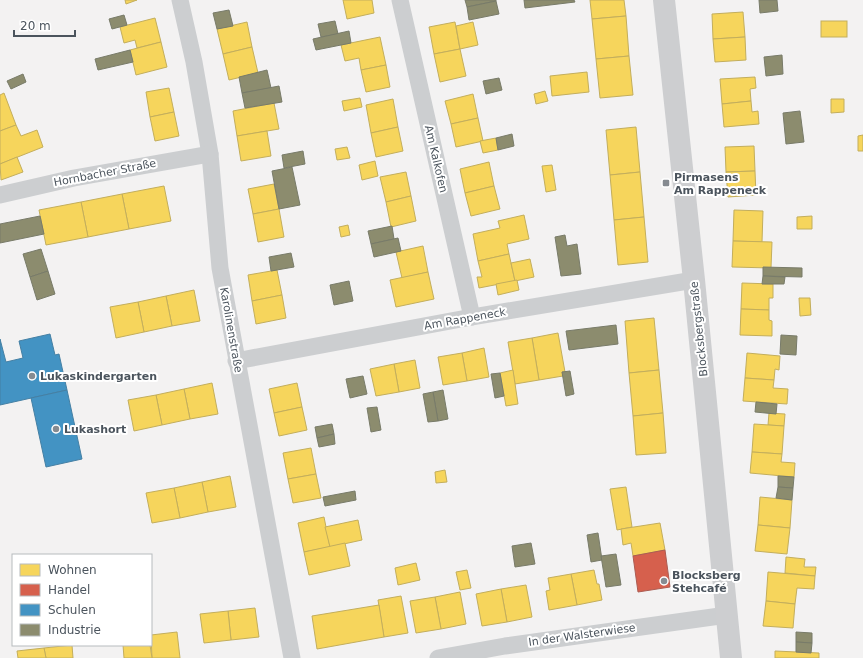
<svg xmlns="http://www.w3.org/2000/svg" width="863" height="658" viewBox="0 0 863 658" font-family="'DejaVu Sans',sans-serif">
  <style>
    .homes { fill: #f6d55c; stroke: #c3ae5c }
    .shops { fill: #d6604d; stroke: #ac5c52 }
    .schools { fill: #4393c3; stroke: #4580a4 }
    .industry { fill: #8c8c6e; stroke: #787b69 }
    .lines { fill: none; stroke-linecap: round; stroke-linejoin: round }
    .street { stroke: #ccced0; stroke-width: 17 }
    .secondary { stroke: #cdced0; stroke-width: 22 }
    .poi-dot { fill: #868b91; stroke: #fff; stroke-width: 1.5 }
    .labels { text-anchor: middle; dominant-baseline: central; stroke-width: 4; stroke-linejoin: round; paint-order: stroke }
    .street-label { font-size: 11px; fill: #4b545d; stroke: #fff }
    .poi-label { font-size: 11px; font-weight: bold; fill: #4b545d; stroke: #fff; text-anchor: start }
  </style>
  <rect width="100%" height="100%" fill="#f3f2f2"/>
  <g class="homes">
    <path d="M125,0H137L126,4Z"/>
    <path d="M343,0H372L374,13L347,19Z"/>
    <path d="M590,0H624L626,16L592,19Z"/>
    <path d="M743,12L745,37L713,39L712,14Z"/>
    <path d="M626,16L629,56L596,59L592,19Z"/>
    <path d="M155,18L161,42L137,48L135,40L124,43L120,27Z"/>
    <rect x="821" y="21" width="26" height="16"/>
    <path d="M247,22L252,47L223,54L217,29Z"/>
    <path d="M455,22L460,49L434,54L429,27Z"/>
    <path d="M473,22L478,45L460,49L456,26Z"/>
    <path d="M380,37L386,65L361,70L359,58L345,61L341,45Z"/>
    <path d="M745,37L746,60L715,62L713,39Z"/>
    <path d="M161,42L167,67L136,75L130,50Z"/>
    <path d="M252,47L258,73L229,80L223,54Z"/>
    <path d="M460,49L466,76L440,82L434,54Z"/>
    <path d="M629,56L633,95L600,98L596,59Z"/>
    <path d="M386,65L390,87L366,92L361,70Z"/>
    <path d="M587,72L589,92L552,96L550,76Z"/>
    <path d="M755,77L756,88L750,89L751,101L722,104L720,79Z"/>
    <path d="M169,88L174,112L150,117L146,92Z"/>
    <path d="M545,91L548,101L536,104L534,94Z"/>
    <path d="M4,93L16,125L0,131V95Z"/>
    <path d="M473,94L478,118L451,124L445,101Z"/>
    <path d="M360,98L362,107L344,111L342,101Z"/>
    <path d="M393,99L398,127L371,133L366,105Z"/>
    <path d="M831,99H844V112L831,113Z"/>
    <path d="M751,101L752,112L758,111L759,124L724,127L722,104Z"/>
    <path d="M274,103L279,129L237,136L233,111Z"/>
    <path d="M174,112L179,136L155,141L150,117Z"/>
    <path d="M478,118L483,141L456,147L451,124Z"/>
    <path d="M16,125L21,136L37,130L43,147L0,164V131Z"/>
    <path d="M398,127L403,151L376,157L371,133Z"/>
    <path d="M636,127L640,172L610,175L606,130Z"/>
    <path d="M267,131L271,156L241,161L237,136Z"/>
    <path d="M863,135V151H858V136Z"/>
    <path d="M496,138L498,150L483,153L480,141Z"/>
    <path d="M754,146L755,171L726,172L725,147Z"/>
    <path d="M347,147L350,158L337,160L335,149Z"/>
    <path d="M17,157L23,172L1,180L0,164Z"/>
    <path d="M375,161L378,176L362,180L359,165Z"/>
    <path d="M489,162L494,186L465,193L460,169Z"/>
    <path d="M552,165L556,190L546,192L542,166Z"/>
    <path d="M755,171L756,195L728,197L726,172Z"/>
    <path d="M406,172L411,196L386,202L380,177Z"/>
    <path d="M640,172L644,217L614,220L610,175Z"/>
    <path d="M274,184L279,209L253,214L248,189Z"/>
    <path d="M164,186L171,221L129,229L122,194Z"/>
    <path d="M494,186L500,209L471,216L465,193Z"/>
    <path d="M122,194L129,229L88,237L81,202Z"/>
    <path d="M411,196L416,221L391,227L386,202Z"/>
    <path d="M81,202L88,237L46,245L39,210Z"/>
    <path d="M279,209L284,237L258,242L253,214Z"/>
    <path d="M734,210L763,211L762,242L733,241Z"/>
    <path d="M524,215L529,239L507,244L509,254L478,261L473,234L500,228L498,221Z"/>
    <path d="M812,216V229H797V217Z"/>
    <path d="M644,217L648,262L618,265L614,220Z"/>
    <path d="M348,225L350,235L341,237L339,227Z"/>
    <path d="M733,241L772,242L771,268L732,267Z"/>
    <path d="M423,246L428,272L402,278L396,252Z"/>
    <path d="M509,254L515,281L479,288L477,277H482L478,261Z"/>
    <path d="M530,259L534,277L515,281L511,263Z"/>
    <path d="M277,270L282,295L252,301L248,275Z"/>
    <path d="M428,272L434,299L396,307L390,280Z"/>
    <path d="M517,280L519,290L498,295L496,284Z"/>
    <path d="M742,283L773,284V298H769V310L741,309Z"/>
    <path d="M194,290L200,321L172,326L166,296Z"/>
    <path d="M282,295L286,318L256,324L252,301Z"/>
    <path d="M166,296L172,326L144,332L138,302Z"/>
    <path d="M799,298H810L811,315L800,316Z"/>
    <path d="M138,302L144,332L116,338L110,307Z"/>
    <path d="M741,309L769,310V320L772,321V336L740,335Z"/>
    <path d="M654,318L659,370L629,373L625,321Z"/>
    <path d="M558,333L565,372H562L563,376L539,380L532,338Z"/>
    <path d="M532,338L539,380L515,384L508,342Z"/>
    <path d="M484,348L489,377L467,381L462,353Z"/>
    <path d="M462,353L467,381L443,385L438,357Z"/>
    <path d="M747,353L780,356L779,370L775,369L774,380L745,378Z"/>
    <path d="M415,360L420,388L399,392L394,364Z"/>
    <path d="M394,364L399,392L376,396L370,369Z"/>
    <path d="M513,370L518,404L506,406L500,373Z"/>
    <path d="M659,370L663,413L633,416L629,373Z"/>
    <path d="M745,378L774,380L773,388L788,389L787,404L743,401Z"/>
    <path d="M212,383L218,414L190,419L184,389Z"/>
    <path d="M297,383L302,407L274,413L269,389Z"/>
    <path d="M184,389L190,419L162,425L156,395Z"/>
    <path d="M156,395L162,425L134,431L128,400Z"/>
    <path d="M302,407L307,430L279,436L274,413Z"/>
    <path d="M663,413L666,453L636,455L633,416Z"/>
    <path d="M769,413L785,414L784,426L768,425Z"/>
    <path d="M754,424L784,426L782,454L752,452Z"/>
    <path d="M311,448L316,474L288,479L283,453Z"/>
    <path d="M752,452L782,454L781,462L795,463L794,477L750,473Z"/>
    <path d="M445,470L447,482L436,483L435,472Z"/>
    <path d="M316,474L321,498L293,503L288,479Z"/>
    <path d="M230,476L236,507L208,512L202,482Z"/>
    <path d="M202,482L208,512L180,518L174,488Z"/>
    <path d="M626,487L632,527L617,530L610,489Z"/>
    <path d="M174,488L180,518L152,523L146,493Z"/>
    <path d="M760,497L792,500L790,528L758,525Z"/>
    <path d="M324,517L330,547L304,552L298,523Z"/>
    <path d="M358,520L362,540L330,547L325,527Z"/>
    <path d="M660,523L665,550L633,556L631,543L623,545L621,529Z"/>
    <path d="M758,525L790,528L787,554L755,551Z"/>
    <path d="M345,543L350,566L309,575L304,552Z"/>
    <path d="M786,557L805,559L804,567H816L815,576L785,573Z"/>
    <path d="M416,563L420,580L398,585L395,568Z"/>
    <path d="M467,570L471,588L460,590L456,572Z"/>
    <path d="M594,570L597,584H599L602,600L577,605L571,574Z"/>
    <path d="M768,572L815,576L814,589L797,588L795,604L766,601Z"/>
    <path d="M571,574L577,605L549,610L546,591L550,590L548,578Z"/>
    <path d="M526,585L532,617L507,622L501,589Z"/>
    <path d="M501,589L507,622L482,626L476,594Z"/>
    <path d="M460,592L466,624L441,629L435,597Z"/>
    <path d="M401,596L408,633L384,637L378,600Z"/>
    <path d="M435,597L441,629L416,633L410,601Z"/>
    <path d="M766,601L795,604L793,628L763,626Z"/>
    <path d="M379,605L384,637L317,649L312,616Z"/>
    <path d="M255,608L259,637L231,640L228,611Z"/>
    <path d="M228,611L231,640L204,643L200,614Z"/>
    <path d="M177,632L180,658H152L151,635Z"/>
    <path d="M72,645L73,658H46L44,648Z"/>
    <path d="M123,645H150L152,658H124Z"/>
    <path d="M44,648L46,658H18L17,651Z"/>
    <path d="M775,651L819,653V658H775Z"/>
  </g>
  <path class="shops" d="M665,550L670,587L638,592L633,556Z"/>
  <g class="schools">
    <path d="M50,334L55,355L59,354L67,390L0,405V339L6,362L23,358L19,341Z"/>
    <path d="M67,390L82,459L46,467L31,398Z"/>
  </g>
  <g class="industry">
    <path d="M465,0H496V1L467,7Z"/>
    <path d="M524,0H574L575,2L525,8Z"/>
    <path d="M759,0H777L778,11L760,13Z"/>
    <path d="M496,1L499,14L469,20L467,7Z"/>
    <path d="M229,10L233,26L217,29L213,13Z"/>
    <path d="M124,15L127,25L112,29L109,19Z"/>
    <path d="M335,21L338,34L321,37L318,24Z"/>
    <path d="M349,31L351,43L316,50L313,39Z"/>
    <path d="M130,50L133,62L98,70L95,59Z"/>
    <path d="M782,55L783,74L766,76L764,57Z"/>
    <path d="M267,70L271,88L242,93L239,77Z"/>
    <path d="M23,74L26,82L11,89L7,81Z"/>
    <path d="M499,78L502,90L486,94L483,81Z"/>
    <path d="M279,86L282,102L245,108L242,93Z"/>
    <path d="M800,111L804,142L786,144L783,113Z"/>
    <path d="M512,134L514,146L498,150L496,138Z"/>
    <path d="M303,151L305,164L284,168L282,155Z"/>
    <path d="M292,167L300,205L279,209L272,171Z"/>
    <path d="M40,216L44,234L0,243V224Z"/>
    <path d="M392,226L394,239L371,244L368,231Z"/>
    <path d="M565,235L567,246L577,244L581,274L561,276L555,237Z"/>
    <path d="M398,238L401,251L374,257L371,244Z"/>
    <path d="M41,249L48,271L30,277L23,254Z"/>
    <path d="M291,253L294,267L271,271L269,257Z"/>
    <path d="M763,267L802,268V277L763,276Z"/>
    <path d="M48,271L55,294L37,300L30,277Z"/>
    <path d="M763,276L785,277L784,284H762Z"/>
    <path d="M349,281L353,301L334,305L330,285Z"/>
    <path d="M616,325L618,344L569,350L566,331Z"/>
    <path d="M781,335L797,336L796,355L780,354Z"/>
    <path d="M570,371L574,394L566,396L562,372Z"/>
    <path d="M500,373L504,396L495,398L491,374Z"/>
    <path d="M363,376L367,394L350,398L346,379Z"/>
    <path d="M443,390L448,419L438,421L433,392Z"/>
    <path d="M433,392L438,421L428,422L423,394Z"/>
    <path d="M756,402L777,404L776,414L755,412Z"/>
    <path d="M377,407L381,430L371,432L367,408Z"/>
    <path d="M332,424L334,434L317,438L315,427Z"/>
    <path d="M334,434L335,444L319,447L317,438Z"/>
    <path d="M778,476L794,477L793,488L778,487Z"/>
    <path d="M778,487L793,488L792,500L776,498Z"/>
    <path d="M355,491L356,500L325,506L323,497Z"/>
    <path d="M598,533L602,560L591,562L587,535Z"/>
    <path d="M531,543L535,564L515,567L512,546Z"/>
    <path d="M616,554L621,585L606,587L601,556Z"/>
    <path d="M796,632L812,633V643L796,642Z"/>
    <path d="M796,642L812,643L811,653L796,652Z"/>
  </g>
  <g class="lines">
    <g class="street">
      <path d="M180,0L194,62L210,154L220,268L292,658"/>
      <path d="M400,0L472,317"/>
      <path d="M0,195L74,178L210,154"/>
      <path d="M236,361L472,317L694,280"/>
      <path d="M438,658L505,646L727,615"/>
    </g>
    <path class="secondary" d="M664,0L694,280L731,658"/>
  </g>
  <g class="poi-dot">
    <rect x="662" y="179" width="8" height="8" rx="2"/>
    <circle cx="32" cy="376" r="4"/>
    <circle cx="56" cy="429" r="4"/>
    <circle cx="664" cy="581" r="4"/>
  </g>
  <g class="labels">
    <g class="street-label">
      <text transform="translate(436 159) rotate(77)">Am Kalkofen</text>
      <text transform="translate(105 173) rotate(-11)">Hornbacher Straße</text>
      <text transform="translate(465 319) rotate(-10)">Am Rappeneck</text>
      <text transform="translate(699 329) rotate(-96)">Blocksbergstraße</text>
      <text transform="translate(231 330) rotate(80)">Karolinenstraße</text>
      <text transform="translate(582 635) rotate(-8)">In der Walsterwiese</text>
    </g>
    <g class="poi-label">
      <text x="674" y="177">Pirmasens<tspan x="674" dy="13">Am Rappeneck</tspan></text>
      <text x="40" y="376">Lukaskindergarten</text>
      <text x="64" y="429">Lukashort</text>
      <text x="672" y="575">Blocksberg<tspan x="672" dy="13">Stehcafé</tspan></text>
    </g>
  </g>
  <rect x="12" y="554" width="140" height="92" fill="#ffffff" stroke="#b7bbbe"/>
  <rect x="20" y="564" width="20" height="12" fill="#f6d55c" stroke="#b7bbbe"/>
  <text x="48" y="574" font-size="12" fill="#4b545d">Wohnen</text>
  <rect x="20" y="584" width="20" height="12" fill="#d6604d" stroke="#b7bbbe"/>
  <text x="48" y="594" font-size="12" fill="#4b545d">Handel</text>
  <rect x="20" y="604" width="20" height="12" fill="#4393c3" stroke="#b7bbbe"/>
  <text x="48" y="614" font-size="12" fill="#4b545d">Schulen</text>
  <rect x="20" y="624" width="20" height="12" fill="#8c8c6e" stroke="#b7bbbe"/>
  <text x="48" y="634" font-size="12" fill="#4b545d">Industrie</text>
  <path d="M14 30v6h61v-6" fill="none" stroke="#4b545d" stroke-width="2"/>
  <text x="20" y="30" font-size="12" fill="#4b545d" stroke="#ffffff" stroke-width="3" paint-order="stroke">20 m</text>
</svg>
